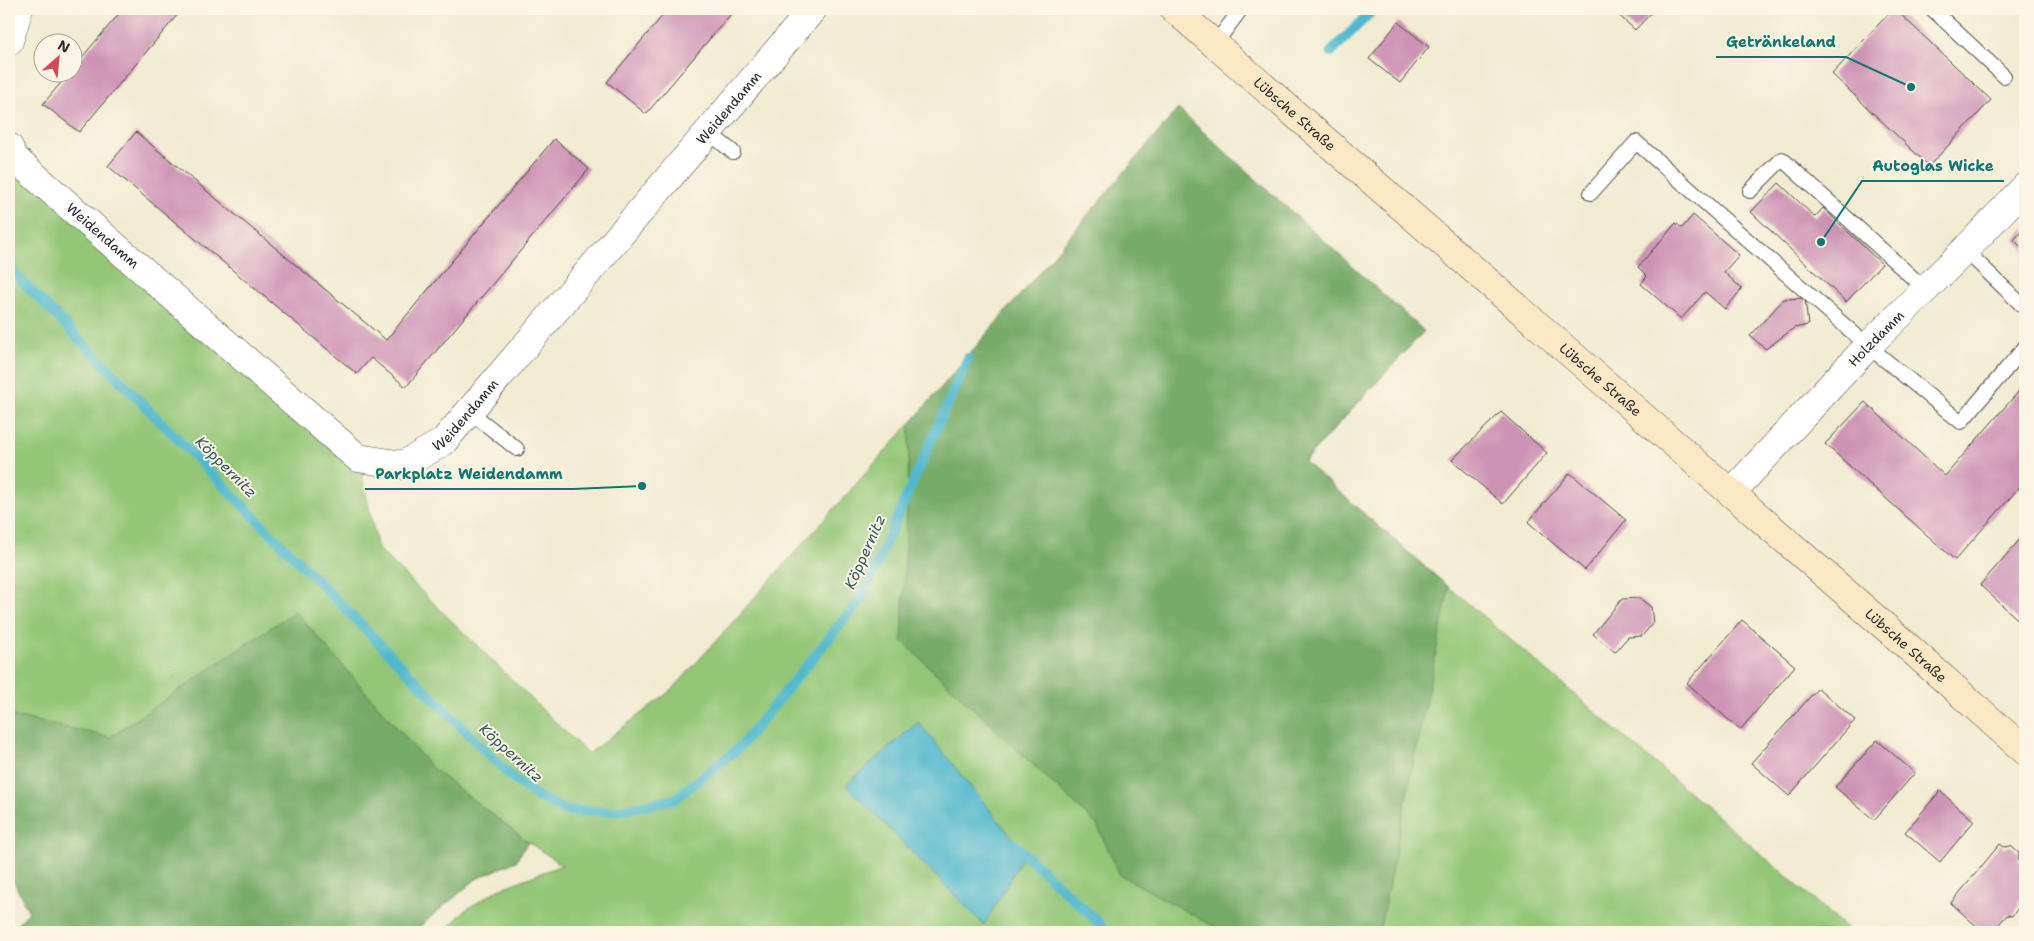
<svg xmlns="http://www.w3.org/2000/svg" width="2034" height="941" viewBox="0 0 2034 941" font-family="'Shantell Sans',sans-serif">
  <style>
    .green { fill: #93c676; stroke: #5f7850 }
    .forest { fill: #76ab67; stroke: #506b49 }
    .water { fill: #4fb8cd; stroke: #3d727c }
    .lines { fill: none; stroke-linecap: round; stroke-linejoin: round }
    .stream { stroke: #4fb8cd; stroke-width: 10 }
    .building { fill: #cd93b5 }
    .lane-casing { stroke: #494844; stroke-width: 16 }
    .street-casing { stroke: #494844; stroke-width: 29 }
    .secondary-casing { stroke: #494844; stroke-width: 29 }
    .lane { stroke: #fff; stroke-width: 14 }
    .street { stroke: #fff; stroke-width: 28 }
    .secondary { stroke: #fbe7c3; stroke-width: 28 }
    .labels { text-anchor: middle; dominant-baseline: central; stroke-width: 4; stroke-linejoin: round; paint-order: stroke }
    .street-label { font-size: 14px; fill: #2b2b2b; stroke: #fcf5e5 }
    .water-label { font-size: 15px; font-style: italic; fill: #385c64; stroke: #fcf5e5 }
    .leader { fill: none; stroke: #0f766e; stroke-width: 2 }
    .callout-dot { fill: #0f766e; stroke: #fcf5e5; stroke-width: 2 }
    .callout-label { font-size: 15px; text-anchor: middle; font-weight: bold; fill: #0f766e; stroke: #fcf5e5; stroke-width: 4; stroke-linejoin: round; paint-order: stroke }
  </style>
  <rect width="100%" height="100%" fill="#fcf5e5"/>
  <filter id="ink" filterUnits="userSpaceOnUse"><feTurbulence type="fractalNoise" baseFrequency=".02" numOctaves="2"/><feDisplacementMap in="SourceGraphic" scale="10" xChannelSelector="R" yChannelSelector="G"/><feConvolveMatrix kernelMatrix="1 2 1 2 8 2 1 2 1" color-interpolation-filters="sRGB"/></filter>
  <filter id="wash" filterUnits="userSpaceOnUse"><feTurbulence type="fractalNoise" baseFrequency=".0096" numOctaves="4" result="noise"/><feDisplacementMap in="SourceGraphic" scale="20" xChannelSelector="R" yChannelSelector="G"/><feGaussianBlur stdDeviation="1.12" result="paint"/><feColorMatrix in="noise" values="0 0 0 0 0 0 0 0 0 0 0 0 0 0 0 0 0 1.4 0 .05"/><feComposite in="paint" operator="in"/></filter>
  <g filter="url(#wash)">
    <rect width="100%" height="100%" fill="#f2ebd1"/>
    <path class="green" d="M9,148L358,458L378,549L588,754L673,689L1024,296L1424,331L1304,462C1485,620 1670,774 1851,932H444L464,911L499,889L562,865L528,842L516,861L476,879L413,932H9L29,912L9,872Z"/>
    <g class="forest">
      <path d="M1178,109L1424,331L1304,461L1449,588L1379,932H1224L1120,875L1097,825L902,641L910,424Z"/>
      <path d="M295,611L433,769L528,842L516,861L476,879L413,932H217L213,928L211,932H9L29,912L9,872V709L14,716L110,737Z"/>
    </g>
    <path class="water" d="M918,722L1025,853L984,925L846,785Z"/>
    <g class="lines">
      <g class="stream">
        <path d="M1331,52L1374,9"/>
        <path d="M9,268L511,777L538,797L566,811H616L675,799L740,747L861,599L968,358"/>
        <path d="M1014,844L1097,921L1105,932"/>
      </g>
    </g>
    <g id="blocks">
      <g class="building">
        <path d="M123,9H175L179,13L79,132L43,104L70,72H72V69Z"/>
        <path d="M668,9H735L646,114L607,82Z"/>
        <path d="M1612,9H1655L1635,30Z"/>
        <path d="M1893,9H1895L1991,100L1929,166L1832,74Z"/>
        <path d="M1398,22L1429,47L1400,83L1369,59Z"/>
        <path d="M136,132L386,340L554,139L589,169L406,387L371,358L357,374L108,166Z"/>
        <path d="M1779,183L1815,217L1823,208L1882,264L1846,302L1751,212Z"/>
        <path d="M1693,215L1739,255L1724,272L1742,289L1725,309L1705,292L1681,319L1641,284L1647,276L1638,267L1676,223L1682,228Z"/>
        <path d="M2025,227V251L2014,240Z"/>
        <path d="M1805,298L1808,325L1794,328L1766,349L1750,336L1784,299Z"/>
        <path d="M2025,384V481L1955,560L1825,444L1865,402L1945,476Z"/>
        <path d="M1501,412L1547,453L1503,504L1452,460Z"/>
        <path d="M1570,473L1626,520L1585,570L1528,522Z"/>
        <path d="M2022,537L2025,540V626L1980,585Z"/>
        <path d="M1639,598L1651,607L1653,623L1642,636L1628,637L1615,652L1593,634L1622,599Z"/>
        <path d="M1742,620L1795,666L1740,730L1687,683Z"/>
        <path d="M1818,688L1855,720L1789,796L1751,763Z"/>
        <path d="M1877,740L1915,773L1874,820L1835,787Z"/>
        <path d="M1940,791L1974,821L1940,862L1905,832Z"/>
        <path d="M2000,844L2004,847L2011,846L2019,853V861L2025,866V894L2018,902L2019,907L2012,916L2007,915L1992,932H1983L1951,903Z"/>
      </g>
    </g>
  </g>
  <g filter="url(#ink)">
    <use href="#blocks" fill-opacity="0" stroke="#494844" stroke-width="1"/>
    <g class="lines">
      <g class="lane-casing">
        <g id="lane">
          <path d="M1932,9L2004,76"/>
          <path d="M1215,44L1241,9"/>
          <path d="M708,132L733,152"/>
          <path d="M1750,191L1782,159L1925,289"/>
          <path d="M1591,193L1636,142L1868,346L1961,422L2025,347"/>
          <path d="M1965,250L2025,308"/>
          <path d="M469,411L517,449"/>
        </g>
      </g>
      <g class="street-casing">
        <g id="street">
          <path d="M9,41L19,9"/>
          <path id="s1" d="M9,147L14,158L358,458L403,465L443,442L813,9"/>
          <path id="s2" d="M1731,493L1868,346L1965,250L2025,187"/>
        </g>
      </g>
      <g class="secondary-casing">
        <g id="secondary">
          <path id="s3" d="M1174,9L1898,638L2025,751"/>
        </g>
      </g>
      <use href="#lane" class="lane"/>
      <use href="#street" class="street"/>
      <use href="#secondary" class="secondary"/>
    </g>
  </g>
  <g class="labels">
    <g class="street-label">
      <text stroke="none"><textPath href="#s1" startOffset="1000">Weidendamm</textPath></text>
      <text stroke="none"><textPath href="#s3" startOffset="160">Lübsche Straße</textPath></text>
      <text stroke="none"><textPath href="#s1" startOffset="130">Weidendamm</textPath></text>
      <text stroke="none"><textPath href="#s2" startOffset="212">Holzdamm</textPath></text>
      <text stroke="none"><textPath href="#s3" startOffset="565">Lübsche Straße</textPath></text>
      <text stroke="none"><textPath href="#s1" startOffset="595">Weidendamm</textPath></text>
      <text stroke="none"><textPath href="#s3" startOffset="970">Lübsche Straße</textPath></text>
    </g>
    <g class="water-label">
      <text transform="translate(226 467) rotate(45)">Köppernitz</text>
      <text transform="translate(865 552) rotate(-66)">Köppernitz</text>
      <text transform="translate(511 753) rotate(42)">Köppernitz</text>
    </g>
  </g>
  <path class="leader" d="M1911 87L1846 57H1716M1821 242L1862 181H2004M642 486L573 489H365"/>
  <g class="callout-dot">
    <circle cx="1911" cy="87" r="5"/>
    <circle cx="1821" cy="242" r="5"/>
    <circle cx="642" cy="486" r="5"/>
  </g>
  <g class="callout-label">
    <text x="1781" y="47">Getränkeland</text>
    <text x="1933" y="171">Autoglas Wicke</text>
    <text x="469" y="479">Parkplatz Weidendamm</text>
  </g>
  <rect width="2034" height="941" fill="none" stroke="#fcf5e5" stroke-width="30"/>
  <g transform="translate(58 58) rotate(27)"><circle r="24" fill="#fcf5e5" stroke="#a8a49b"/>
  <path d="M0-4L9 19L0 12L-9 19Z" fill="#d1495b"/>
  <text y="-8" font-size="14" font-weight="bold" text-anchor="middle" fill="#2b2b2b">N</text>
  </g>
</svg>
